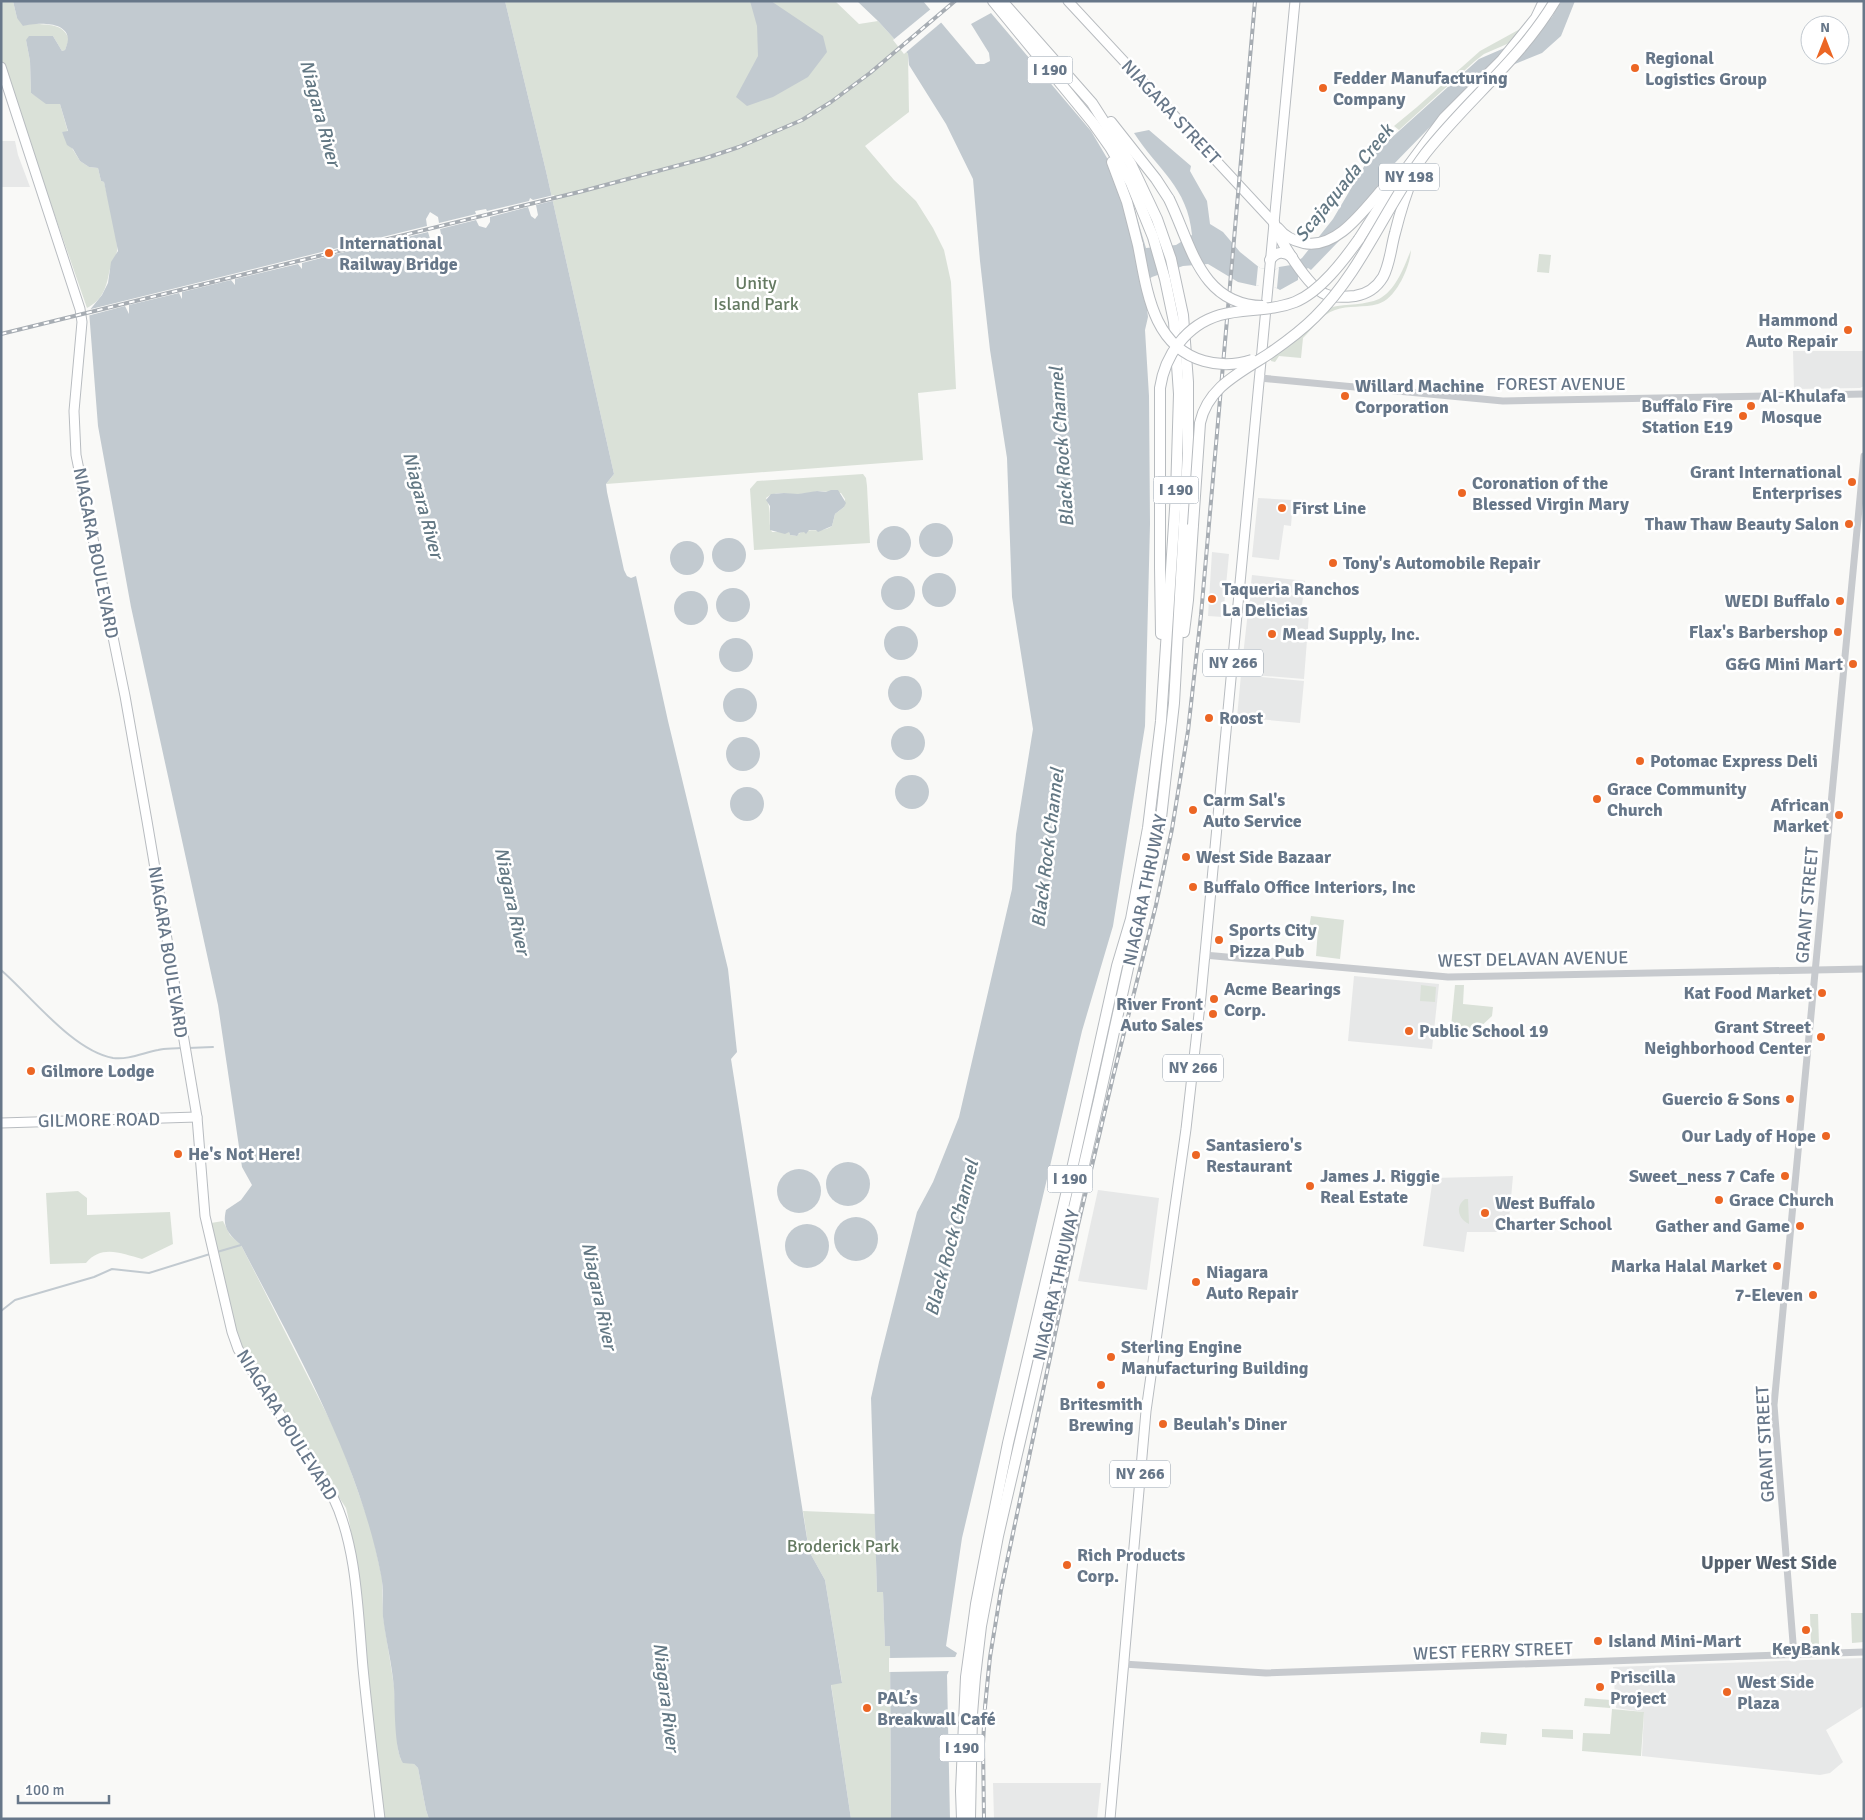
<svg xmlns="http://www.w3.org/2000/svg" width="1865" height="1820" viewBox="0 0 1865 1820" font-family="Signika,sans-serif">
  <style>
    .built { fill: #e7e8e8 }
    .green { fill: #dae1d8; fill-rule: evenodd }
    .water { fill: #c2cad0 }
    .pier { fill: #f9f9f7 }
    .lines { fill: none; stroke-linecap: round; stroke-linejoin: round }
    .stream { stroke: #c2cad0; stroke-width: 2 }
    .major-casing { stroke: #b8bcc0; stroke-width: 11 }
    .highway-casing { stroke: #b7bbbf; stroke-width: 12 }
    .minor { stroke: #c7cace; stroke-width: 7 }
    .major { stroke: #fff; stroke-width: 9 }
    .highway { stroke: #fff; stroke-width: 10 }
    .rail-casing { stroke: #a7adb3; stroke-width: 4 }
    .rail { stroke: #fff; stroke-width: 2; stroke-dasharray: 5.5; stroke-linecap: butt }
    .highway-bridge-casing { stroke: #b7bbbf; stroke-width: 12; stroke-linecap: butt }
    .highway-bridge { stroke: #fff; stroke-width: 10 }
    .poi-dot { fill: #ec6624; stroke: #fff; stroke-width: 2 }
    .labels { text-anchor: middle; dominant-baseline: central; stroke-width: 5; stroke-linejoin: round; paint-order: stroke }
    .shield { fill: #fff; stroke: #95a0ac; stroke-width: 1 }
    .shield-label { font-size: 16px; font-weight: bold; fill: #677789 }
    .poi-label { font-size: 18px; font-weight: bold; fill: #677789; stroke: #fff; text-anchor: start }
    .street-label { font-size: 18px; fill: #677789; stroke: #fff }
    .park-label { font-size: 18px; fill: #657a62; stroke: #fff }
    .water-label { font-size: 19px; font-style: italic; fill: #637884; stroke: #fff }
    .neighbourhood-label { font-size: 19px; font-weight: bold; fill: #55616e; stroke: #fff }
  </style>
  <rect width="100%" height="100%" fill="#f9f9f7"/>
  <g class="built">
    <path d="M1,141H15L18,155L30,187H1Z"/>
    <path d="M1793,351H1864V386L1860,388L1794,389Z"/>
    <path d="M1258,498L1293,500L1291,526L1284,525L1279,560L1252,557Z"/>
    <path d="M1212,552L1229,554L1223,617L1208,616Z"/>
    <path d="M1252,575L1305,581L1301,613L1309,614L1304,679L1241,674Z"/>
    <path d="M1241,675L1304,681L1300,723L1237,717Z"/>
    <path d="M1354,976L1439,984L1432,1049L1348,1041Z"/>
    <path d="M1513,1176L1508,1232H1467L1464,1252L1423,1246L1433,1178Z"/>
    <path d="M1098,1190L1159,1198L1147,1290L1078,1281Z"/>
    <path d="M1864,1658V1706L1826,1730L1843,1762L1830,1773L1820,1775L1642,1756L1644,1712L1616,1708L1613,1667Z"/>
    <path d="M993,1783H1101L1097,1819H994Z"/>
  </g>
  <g class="green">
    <path d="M1,1H13L17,18C22,19 28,22 33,23C48,26 62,22 69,39L65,50L62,51L53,36L26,40L30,61L31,93L44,101L60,104L68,132H62L80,161L89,167L98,168L101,181L104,182C107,194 119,243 117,251C116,259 110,266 109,273C106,289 102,300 87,308L1,60Z"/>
    <path d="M505,1H835L859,24L878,21L908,54L909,112L865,146L894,180L916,201L933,228L944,250L951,282L956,389L918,393L923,460L606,484L614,474L546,171Z"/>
    <path d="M1533,16L1531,29L1507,44L1484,54L1475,61L1399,130L1394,126L1417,107L1480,51L1520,29Z"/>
    <path d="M1411,250C1410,267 1396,299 1378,304C1364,308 1348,305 1335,310C1322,314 1312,329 1303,338L1301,358L1279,356L1275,362L1271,361V358L1328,309L1332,307C1346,304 1366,305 1379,299C1396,290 1404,267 1411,250Z"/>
    <path d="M1539,254L1551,255L1549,273L1537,272Z"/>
    <path d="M863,474L866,478L867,486L870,543L754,550L750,489L757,481ZM817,491L841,493L845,499L844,507L835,514L832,526C822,534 806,526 796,536L790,535L789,532H772C767,524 773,512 766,498C776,490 786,495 797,494C804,494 812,493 817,491Z"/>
    <path d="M1311,916L1344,920L1340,959L1316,956L1318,929L1309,928Z"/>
    <path d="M1421,985L1436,987L1435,1002L1420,1001Z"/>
    <path d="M1455,985H1464L1463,1004L1493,1007L1492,1016L1478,1029L1451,1027Z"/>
    <path d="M78,1191L87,1198V1215L170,1212L173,1244L142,1259C122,1254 102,1244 86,1263L50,1264L46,1193Z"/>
    <path d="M1465,1199H1468L1469,1224C1458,1219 1455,1206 1465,1199Z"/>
    <path d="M223,1221L230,1235L241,1245L339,1438L371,1528L382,1578L383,1616L394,1686L398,1750L401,1760L414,1764L418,1768L426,1810L429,1819H384C379,1776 371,1733 367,1690C361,1629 361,1568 346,1508L243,1350L237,1334L211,1223Z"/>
    <path d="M803,1511L875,1514L877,1592H883L885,1645L890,1646L891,1819H851L831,1684L842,1682L825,1580L809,1551Z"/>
    <path d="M1851,1613H1864V1642L1852,1643Z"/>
    <path d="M1810,1614H1818L1819,1644H1811Z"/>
    <path d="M1585,1698L1611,1700L1610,1708L1584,1706Z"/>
    <path d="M1612,1709L1644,1712L1641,1756L1582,1751L1583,1733L1610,1734Z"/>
    <path d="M1542,1729L1573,1730V1739L1542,1737Z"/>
    <path d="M1481,1732L1507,1734L1506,1745L1480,1743Z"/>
  </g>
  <g class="water">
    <path d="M13,1H505L546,171L614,474L606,484L607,492L624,570L627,576L631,578L636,576L668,721L728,969L737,1052L731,1059L809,1551L825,1580L842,1683L831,1685L851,1819H429L426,1810L418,1768L414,1764L403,1763C394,1751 395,1705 394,1688C392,1664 386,1641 383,1617C382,1603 384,1589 381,1575C358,1457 296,1351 241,1245C228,1234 222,1227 226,1210L241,1200L252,1185L242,1167L218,1005L131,607L98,426L89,311L102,295L108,283L111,262L118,251L104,182L101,181L98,168L89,167L80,161L73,149L67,145L62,132L68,131L60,104H46L31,93L30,61L26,40L29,36H53L62,51L65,50C66,47 68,42 68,39C67,20 34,23 23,26L17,18Z"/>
    <path d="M750,1H771L823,36L827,52L808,77L773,97L747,106L736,97L758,56L757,26Z"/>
    <path d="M857,1H923L976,64H984L990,61L989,53L971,24L991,13L1091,131L1107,158L1124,203L1132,201L1146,248L1176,245L1192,235C1188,187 1157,169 1134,133L1149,130L1191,166L1190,171L1207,201L1210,224L1223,232L1240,252L1260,268L1275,270L1279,267L1291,265L1302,258L1333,219L1369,158L1479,59L1523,40L1552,17L1560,1H1575L1561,36L1542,53L1510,66L1458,101L1428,129L1390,168L1338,242L1311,270L1308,268L1298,275V280L1280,290C1273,286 1263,283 1256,286L1238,282L1208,264L1183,266L1152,277L1144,282L1148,317L1145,330L1149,396L1150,524L1145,726L1113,926L1082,1031L962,1538L946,1646L957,1653L947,1675L950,1819H891L890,1646H885L883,1592H877L871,1398L879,1362L917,1212L933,1182L959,1117L1012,889L1016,834L1033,729L1012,597L1007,458L990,350L980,261L973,179L946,124L909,65L908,54L878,21Z"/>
    <path d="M831,490H838L846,503L844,507L835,514L832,526L818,532L816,530H809L806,534L804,532L799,533L797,536L790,535L789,532L785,534L770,530V506L766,500L771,494L784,493L798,494L817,491L826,492Z"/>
    <circle cx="936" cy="540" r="17"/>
    <circle cx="894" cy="543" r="17"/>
    <circle cx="729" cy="555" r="17"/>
    <circle cx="687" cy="558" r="17"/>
    <circle cx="939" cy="590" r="17"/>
    <circle cx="898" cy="593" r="17"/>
    <circle cx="733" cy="605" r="17"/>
    <circle cx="691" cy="608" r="17"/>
    <circle cx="901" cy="643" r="17"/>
    <circle cx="736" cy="655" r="17"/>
    <circle cx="905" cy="693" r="17"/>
    <circle cx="740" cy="705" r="17"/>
    <circle cx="908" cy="743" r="17"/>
    <circle cx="743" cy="754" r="17"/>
    <circle cx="912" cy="792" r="17"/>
    <circle cx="747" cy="804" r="17"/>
    <circle cx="848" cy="1184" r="22"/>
    <circle cx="799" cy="1191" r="22"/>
    <circle cx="856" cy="1239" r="22"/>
    <circle cx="807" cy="1246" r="22"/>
  </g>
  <g class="pier">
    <path d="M932,8L943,21L904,54L893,40Z"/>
    <path d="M554,195L556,200L536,205L538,215L535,219L531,216L528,207L490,217V222L486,228L479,226L476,220L440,229L442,239L438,246L431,242L428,232L370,246L369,252L365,251L364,247L302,263V269L298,264L235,279V285L231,280L182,292V299L179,293L129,305V314L125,306L87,316V310L427,226L426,219L430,212L438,217L439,223L476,214L475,211L486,209L487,211L529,201L530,198L533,200Z"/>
    <path d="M1258,266L1260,268L1275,270L1279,267L1277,288L1259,285L1256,286Z"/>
    <path d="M958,1657L951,1671L889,1672V1658Z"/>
  </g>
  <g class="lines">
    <g class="stream">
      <path d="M1,970C31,996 73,1051 113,1058C128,1060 143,1053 158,1050C165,1048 174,1049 181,1048"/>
      <path d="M188,1048L213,1047"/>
      <path d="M217,1252L241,1245"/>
      <path d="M1,1311L15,1300L94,1277L112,1269L149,1273L210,1254"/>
    </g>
    <g class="major-casing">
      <g id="major">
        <path d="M1068,1L1274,223"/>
        <path d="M1,67L80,309L82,322L74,411L76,455L125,696L147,821L197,1117L205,1216L232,1332L238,1349L333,1497C357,1546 358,1613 363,1668C368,1718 374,1768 380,1819"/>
        <path d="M1,1123L197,1117"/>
        <path d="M1110,1819L1146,1411L1186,1129L1201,996L1295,1"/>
      </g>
    </g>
    <g class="highway-casing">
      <g id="highway">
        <path d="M1111,122L1156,179L1169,199"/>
        <path d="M1112,162L1127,202L1138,245"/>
        <path d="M1274,223C1279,240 1308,287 1325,294C1333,298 1346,297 1355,296C1367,294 1377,287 1383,277C1390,264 1391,247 1395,233C1400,213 1406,193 1414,174"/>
        <path d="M1278,228C1284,236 1294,241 1304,243C1344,251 1374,192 1401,170"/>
        <path d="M1359,239L1389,192L1444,118L1502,60L1536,18L1544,1"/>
        <path d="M1270,260C1276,251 1284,251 1292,257"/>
        <path d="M1160,567L1161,634"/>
        <path d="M1184,632L1188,600L1193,525"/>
        <path d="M962,1819L961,1791L966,1677L976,1604L987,1547L1008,1443L1072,1169L1117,966L1131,919L1148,828L1161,721L1176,494L1179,394L1174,322L1165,279L1153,237L1131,183L1110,147L1093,123L993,1"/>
        <path d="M970,1819L972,1714L975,1677L981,1626L998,1536L1099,1100L1161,818L1174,703L1188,453V382L1183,315L1171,259L1157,219L1131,164L1092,103L1002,1"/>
      </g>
    </g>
    <g class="minor">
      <path d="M1260,378L1503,401L1864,394"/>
      <path d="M1204,955L1448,977L1864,969"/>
      <path d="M1794,1655L1774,1405L1864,456"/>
      <path d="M1123,1664L1266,1673L1864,1652"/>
    </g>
    <use href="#major" class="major"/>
    <use href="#highway" class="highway"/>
    <g class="rail-casing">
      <g id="rail">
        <path d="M1,334L583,191L706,158L739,147L802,120L831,102L870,73L955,1"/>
        <path d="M984,1819L983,1744L985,1707L990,1657L1001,1590L1078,1225L1112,1081L1156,905L1172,829L1188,731L1201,615L1255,1"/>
      </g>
    </g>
    <use href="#rail" class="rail"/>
    <g class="highway-bridge-casing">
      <g id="highway-bridge">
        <path d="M1169,199C1191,244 1200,305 1263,306"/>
        <path d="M1138,245C1147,290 1152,346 1204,361C1221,366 1236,365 1252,360"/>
        <path d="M1193,525L1200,423C1208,386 1242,372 1270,353C1286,342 1301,331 1315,317C1362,271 1385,207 1425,154C1467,100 1519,61 1555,1"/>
        <path d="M1160,567V388C1165,355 1186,325 1220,315C1244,308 1270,312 1295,302C1320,292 1344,260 1359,239"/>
      </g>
    </g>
    <use href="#highway-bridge" class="highway-bridge"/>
  </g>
  <g class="poi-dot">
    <circle cx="1635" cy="68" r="5"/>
    <circle cx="1323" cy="88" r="5"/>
    <circle cx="329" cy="253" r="5"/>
    <circle cx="1848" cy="330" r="5"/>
    <circle cx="1345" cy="396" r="5"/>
    <circle cx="1751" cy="406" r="5"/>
    <circle cx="1743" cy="416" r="5"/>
    <circle cx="1852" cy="482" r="5"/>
    <circle cx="1462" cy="493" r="5"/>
    <circle cx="1282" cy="508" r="5"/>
    <circle cx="1849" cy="524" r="5"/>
    <circle cx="1333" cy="563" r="5"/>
    <circle cx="1212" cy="599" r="5"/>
    <circle cx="1840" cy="601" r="5"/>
    <circle cx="1838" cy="632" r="5"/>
    <circle cx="1272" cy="634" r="5"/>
    <circle cx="1853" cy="664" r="5"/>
    <circle cx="1209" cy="718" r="5"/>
    <circle cx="1640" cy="761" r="5"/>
    <circle cx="1597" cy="799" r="5"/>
    <circle cx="1193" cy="810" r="5"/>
    <circle cx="1839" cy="815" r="5"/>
    <circle cx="1186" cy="857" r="5"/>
    <circle cx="1193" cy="887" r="5"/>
    <circle cx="1219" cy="940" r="5"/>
    <circle cx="1822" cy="993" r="5"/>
    <circle cx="1214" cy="999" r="5"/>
    <circle cx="1213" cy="1014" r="5"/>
    <circle cx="1409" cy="1031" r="5"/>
    <circle cx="1821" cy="1037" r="5"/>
    <circle cx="31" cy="1071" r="5"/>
    <circle cx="1790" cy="1099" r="5"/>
    <circle cx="1826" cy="1136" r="5"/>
    <circle cx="178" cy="1154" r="5"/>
    <circle cx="1196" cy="1155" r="5"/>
    <circle cx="1785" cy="1176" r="5"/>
    <circle cx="1310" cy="1186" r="5"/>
    <circle cx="1719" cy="1200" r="5"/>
    <circle cx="1485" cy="1213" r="5"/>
    <circle cx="1800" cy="1226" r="5"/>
    <circle cx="1777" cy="1266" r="5"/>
    <circle cx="1196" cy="1282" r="5"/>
    <circle cx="1813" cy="1295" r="5"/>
    <circle cx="1111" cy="1357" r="5"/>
    <circle cx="1101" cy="1385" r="5"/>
    <circle cx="1163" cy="1424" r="5"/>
    <circle cx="1067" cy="1565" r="5"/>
    <circle cx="1806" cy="1630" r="5"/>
    <circle cx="1598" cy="1641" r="5"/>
    <circle cx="1600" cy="1687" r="5"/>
    <circle cx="1727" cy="1692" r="5"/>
    <circle cx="867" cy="1708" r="5"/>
  </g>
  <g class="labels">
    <g class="shield">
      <rect x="1027.5" y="56.5" width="45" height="27" rx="4"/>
      <rect x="1379" y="163.5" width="60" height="27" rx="4"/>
      <rect x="1153.5" y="476.5" width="45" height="27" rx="4"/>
      <rect x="1203" y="649.5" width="60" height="27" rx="4"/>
      <rect x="1163" y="1054.5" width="60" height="27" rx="4"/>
      <rect x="1047.5" y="1165.5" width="45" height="27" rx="4"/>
      <rect x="1110" y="1460.5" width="60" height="27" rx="4"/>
      <rect x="939.5" y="1734.5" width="45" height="27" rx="4"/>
    </g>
    <g class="shield-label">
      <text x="1050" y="70">I 190</text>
      <text x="1409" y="177">NY 198</text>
      <text x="1176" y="490">I 190</text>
      <text x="1233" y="663">NY 266</text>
      <text x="1193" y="1068">NY 266</text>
      <text x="1070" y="1179">I 190</text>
      <text x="1140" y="1474">NY 266</text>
      <text x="962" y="1748">I 190</text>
    </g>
    <g class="poi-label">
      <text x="1645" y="58">Regional<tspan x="1645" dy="21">Logistics Group</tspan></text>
      <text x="1333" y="78">Fedder Manufacturing<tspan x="1333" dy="21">Company</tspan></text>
      <text x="339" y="243">International<tspan x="339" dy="21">Railway Bridge</tspan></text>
      <text x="1838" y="320" text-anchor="end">Hammond<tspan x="1838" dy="21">Auto Repair</tspan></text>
      <text x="1355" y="386">Willard Machine<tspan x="1355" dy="21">Corporation</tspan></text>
      <text x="1761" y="396">Al-Khulafa<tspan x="1761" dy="21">Mosque</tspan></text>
      <text x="1733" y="406" text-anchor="end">Buffalo Fire<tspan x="1733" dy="21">Station E19</tspan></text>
      <text x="1842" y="472" text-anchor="end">Grant International<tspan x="1842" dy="21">Enterprises</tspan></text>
      <text x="1472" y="483">Coronation of the<tspan x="1472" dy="21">Blessed Virgin Mary</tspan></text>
      <text x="1292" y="508">First Line</text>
      <text x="1839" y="524" text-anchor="end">Thaw Thaw Beauty Salon</text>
      <text x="1343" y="563">Tony's Automobile Repair</text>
      <text x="1222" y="589">Taqueria Ranchos<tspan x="1222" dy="21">La Delicias</tspan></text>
      <text x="1830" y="601" text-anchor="end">WEDI Buffalo</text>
      <text x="1828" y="632" text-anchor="end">Flax's Barbershop</text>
      <text x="1282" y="634">Mead Supply, Inc.</text>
      <text x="1843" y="664" text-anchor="end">G&amp;G Mini Mart</text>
      <text x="1219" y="718">Roost</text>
      <text x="1650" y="761">Potomac Express Deli</text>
      <text x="1607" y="789">Grace Community<tspan x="1607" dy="21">Church</tspan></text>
      <text x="1203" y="800">Carm Sal's<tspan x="1203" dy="21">Auto Service</tspan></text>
      <text x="1829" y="805" text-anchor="end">African<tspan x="1829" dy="21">Market</tspan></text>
      <text x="1196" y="857">West Side Bazaar</text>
      <text x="1203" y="887">Buffalo Office Interiors, Inc</text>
      <text x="1229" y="930">Sports City<tspan x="1229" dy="21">Pizza Pub</tspan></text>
      <text x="1224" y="989">Acme Bearings<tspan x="1224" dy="21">Corp.</tspan></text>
      <text x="1812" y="993" text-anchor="end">Kat Food Market</text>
      <text x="1203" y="1004" text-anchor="end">River Front<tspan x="1203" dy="21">Auto Sales</tspan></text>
      <text x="1811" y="1027" text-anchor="end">Grant Street<tspan x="1811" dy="21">Neighborhood Center</tspan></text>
      <text x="1419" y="1031">Public School 19</text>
      <text x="41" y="1071">Gilmore Lodge</text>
      <text x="1780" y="1099" text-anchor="end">Guercio &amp; Sons</text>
      <text x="1816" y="1136" text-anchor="end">Our Lady of Hope</text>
      <text x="1206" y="1145">Santasiero's<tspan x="1206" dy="21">Restaurant</tspan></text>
      <text x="188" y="1154">He's Not Here!</text>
      <text x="1320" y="1176">James J. Riggie<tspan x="1320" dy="21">Real Estate</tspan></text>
      <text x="1775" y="1176" text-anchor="end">Sweet_ness 7 Cafe</text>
      <text x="1729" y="1200">Grace Church</text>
      <text x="1495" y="1203">West Buffalo<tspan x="1495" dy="21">Charter School</tspan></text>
      <text x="1790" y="1226" text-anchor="end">Gather and Game</text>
      <text x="1767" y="1266" text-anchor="end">Marka Halal Market</text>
      <text x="1206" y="1272">Niagara<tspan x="1206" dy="21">Auto Repair</tspan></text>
      <text x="1803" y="1295" text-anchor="end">7-Eleven</text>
      <text x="1121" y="1347">Sterling Engine<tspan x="1121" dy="21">Manufacturing Building</tspan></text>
      <text x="1101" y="1404" text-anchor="middle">Britesmith<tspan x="1101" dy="21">Brewing</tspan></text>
      <text x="1173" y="1424">Beulah's Diner</text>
      <text x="1077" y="1555">Rich Products<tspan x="1077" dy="21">Corp.</tspan></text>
      <text x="1608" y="1641">Island Mini-Mart</text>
      <text x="1806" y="1649" text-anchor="middle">KeyBank</text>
      <text x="1610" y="1677">Priscilla<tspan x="1610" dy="21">Project</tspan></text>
      <text x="1737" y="1682">West Side<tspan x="1737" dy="21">Plaza</tspan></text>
      <text x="877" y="1698">PAL’s<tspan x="877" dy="21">Breakwall Café</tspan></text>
    </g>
    <g class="street-label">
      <text transform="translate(1171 112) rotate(47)">NIAGARA STREET</text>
      <text x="1561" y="384">FOREST AVENUE</text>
      <text transform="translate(96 553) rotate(79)">NIAGARA BOULEVARD</text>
      <text transform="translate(1145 890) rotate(-78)">NIAGARA THRUWAY</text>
      <text transform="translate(1807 905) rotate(-85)">GRANT STREET</text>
      <text transform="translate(168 952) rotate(81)">NIAGARA BOULEVARD</text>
      <text transform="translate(1533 959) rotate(-1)">WEST DELAVAN AVENUE</text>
      <text transform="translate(99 1120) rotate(-1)">GILMORE ROAD</text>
      <text transform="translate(1056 1285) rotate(-77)">NIAGARA THRUWAY</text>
      <text transform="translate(287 1425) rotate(58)">NIAGARA BOULEVARD</text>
      <text transform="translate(1765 1444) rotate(-93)">GRANT STREET</text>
      <text transform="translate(1493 1651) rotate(-2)">WEST FERRY STREET</text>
    </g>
    <g class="park-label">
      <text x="756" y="283">Unity<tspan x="756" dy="21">Island Park</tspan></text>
      <text x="843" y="1546">Broderick Park</text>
    </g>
    <g class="water-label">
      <text transform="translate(320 113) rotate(75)">Niagara River</text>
      <text transform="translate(1344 183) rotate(-51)">Scajaquada Creek</text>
      <text transform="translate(1062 447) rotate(-94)">Black Rock Channel</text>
      <text transform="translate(423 505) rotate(75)">Niagara River</text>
      <text transform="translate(1048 848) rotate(-83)">Black Rock Channel</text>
      <text transform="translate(512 901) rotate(78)">Niagara River</text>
      <text transform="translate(952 1238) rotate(-75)">Black Rock Channel</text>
      <text transform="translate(599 1296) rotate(78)">Niagara River</text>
      <text transform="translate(666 1697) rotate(83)">Niagara River</text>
    </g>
    <g class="neighbourhood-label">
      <text x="1769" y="1563">Upper West Side</text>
    </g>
  </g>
  <rect width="1865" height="1820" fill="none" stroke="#677789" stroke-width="5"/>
  <g transform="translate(1825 40)"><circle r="24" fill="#ffffff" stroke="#c2c9d0"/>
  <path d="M0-4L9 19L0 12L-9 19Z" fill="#ec6624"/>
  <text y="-8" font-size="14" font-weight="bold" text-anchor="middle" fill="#677789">N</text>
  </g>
  <path d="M18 1795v8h91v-8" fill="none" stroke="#677789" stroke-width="2.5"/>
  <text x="25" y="1795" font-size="15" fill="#677789" stroke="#ffffff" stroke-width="4" paint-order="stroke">100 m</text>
</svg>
